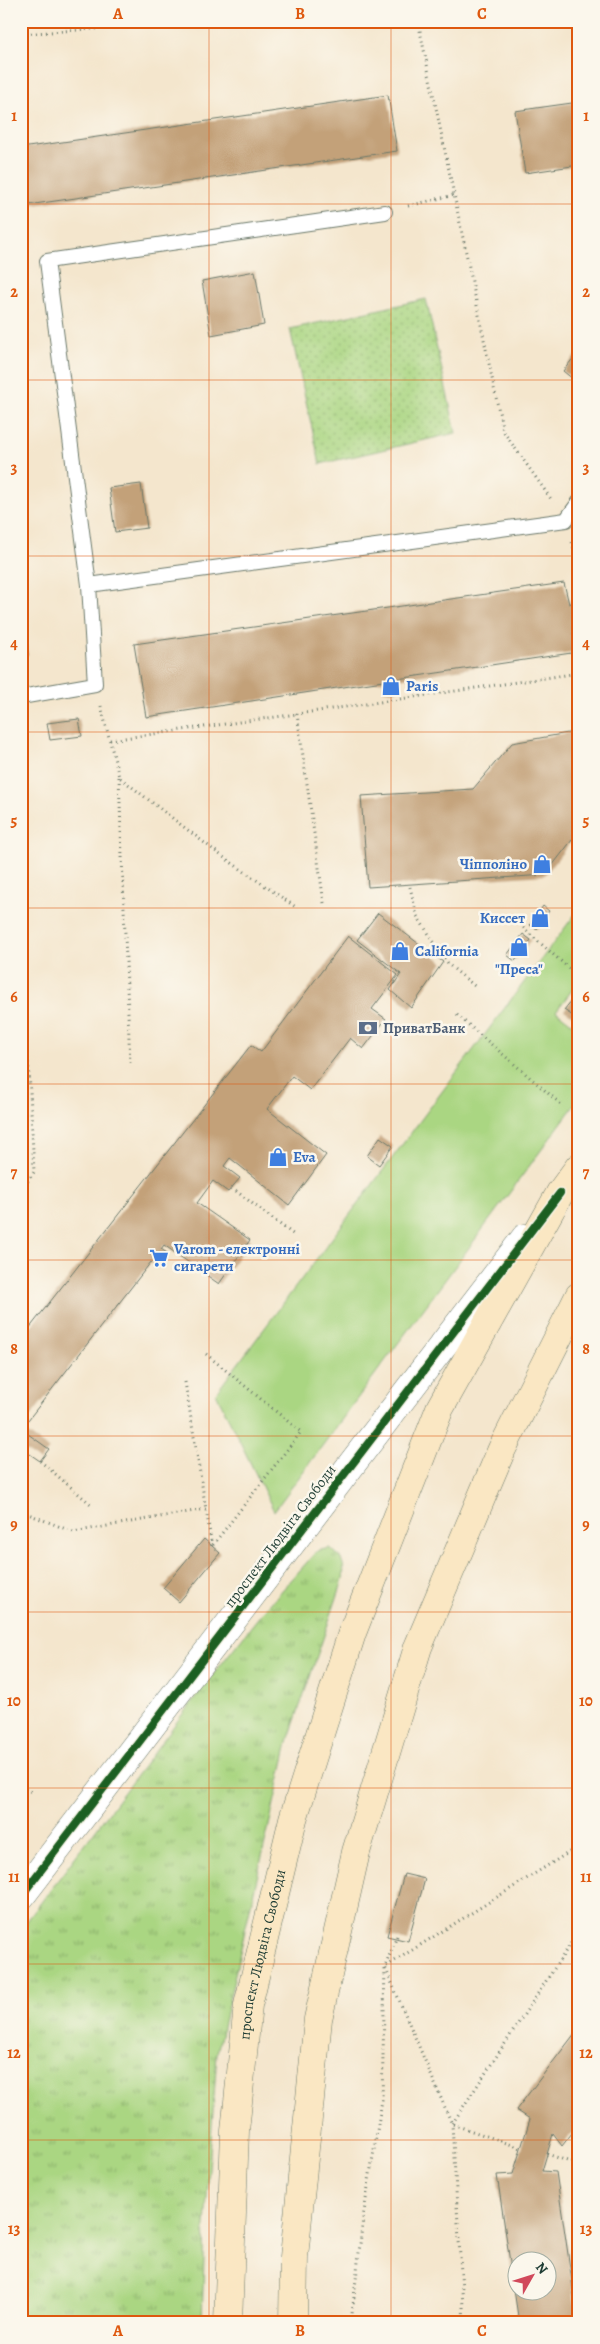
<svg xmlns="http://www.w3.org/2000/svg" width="600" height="2344" viewBox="0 0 600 2344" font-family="Alegreya,serif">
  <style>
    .grass { fill: url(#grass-tufts); stroke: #648a5b }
    .park { fill: url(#park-dots); stroke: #648a5b }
    .garden { fill: #aad682; stroke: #648a5b }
    .building { fill: #c3a179; fill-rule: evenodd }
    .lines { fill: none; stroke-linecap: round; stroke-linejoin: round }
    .service-casing { stroke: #6a786a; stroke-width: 16 }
    .tertiary-casing { stroke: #6a786a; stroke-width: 29 }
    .secondary-casing { stroke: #6a786a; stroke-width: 29 }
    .path { stroke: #6a786a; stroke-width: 3; stroke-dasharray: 1 4; stroke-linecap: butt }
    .service { stroke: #fff; stroke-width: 14 }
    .tertiary { stroke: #fff; stroke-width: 28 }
    .secondary { stroke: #fae7c3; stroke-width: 28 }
    .cycleway-casing { stroke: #fbf7ec; stroke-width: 11 }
    .cycleway { stroke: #1b5e20; stroke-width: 8 }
    .grid { fill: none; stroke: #de580e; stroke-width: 1; stroke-opacity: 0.55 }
    .labels { text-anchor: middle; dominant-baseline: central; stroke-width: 5; stroke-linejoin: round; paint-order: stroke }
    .shop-label { font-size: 15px; font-weight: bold; fill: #366cbe; stroke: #fbf7ec; text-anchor: start }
    .service-label { font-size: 15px; font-weight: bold; fill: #4e5e75; stroke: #fbf7ec; text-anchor: start }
    .street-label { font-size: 15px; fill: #1f3d34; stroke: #fbf7ec }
    .neatline { fill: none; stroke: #de580e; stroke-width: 2 }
    .grid-label { font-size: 16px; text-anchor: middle; font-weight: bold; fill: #de580e }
  </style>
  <defs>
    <pattern id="grass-tufts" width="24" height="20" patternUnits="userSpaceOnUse" patternTransform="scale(1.25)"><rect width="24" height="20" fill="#aad682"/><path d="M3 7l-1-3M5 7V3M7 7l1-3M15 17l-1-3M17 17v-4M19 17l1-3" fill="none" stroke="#8aaf6b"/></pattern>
    <pattern id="park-dots" width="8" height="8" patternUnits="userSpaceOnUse" patternTransform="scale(1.25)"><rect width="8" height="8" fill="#aad682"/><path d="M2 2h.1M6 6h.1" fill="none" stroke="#8aaf6b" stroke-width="1.8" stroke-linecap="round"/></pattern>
  </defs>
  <rect width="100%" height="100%" fill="#fbf7ec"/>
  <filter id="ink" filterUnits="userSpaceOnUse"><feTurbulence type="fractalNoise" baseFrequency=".02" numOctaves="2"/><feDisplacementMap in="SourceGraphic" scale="10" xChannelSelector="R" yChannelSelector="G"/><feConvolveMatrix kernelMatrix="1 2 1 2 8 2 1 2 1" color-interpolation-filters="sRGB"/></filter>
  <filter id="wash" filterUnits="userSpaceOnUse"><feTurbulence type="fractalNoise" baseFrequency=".0096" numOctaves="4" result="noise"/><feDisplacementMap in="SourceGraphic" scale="20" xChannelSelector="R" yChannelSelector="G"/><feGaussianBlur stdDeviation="1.12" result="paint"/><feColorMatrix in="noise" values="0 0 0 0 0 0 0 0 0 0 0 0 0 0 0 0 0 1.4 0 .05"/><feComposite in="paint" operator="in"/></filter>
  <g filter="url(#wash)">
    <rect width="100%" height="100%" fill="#f4e6cd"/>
    <path class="grass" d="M330,1548C343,1558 345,1564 343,1580L289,1738L217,2053L205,2226L202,2323H21V1929L203,1687L261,1614L317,1551Z"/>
    <path class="park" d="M426,299L456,433L320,464L290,329Z"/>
    <path class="garden" d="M579,909V981L556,1011L579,1029V1099L274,1511L216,1393Z"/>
    <g id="blocks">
      <g class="building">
        <path d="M388,95L397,151L21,206V148Z"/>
        <path d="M579,102V165L525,173L515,111Z"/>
        <path d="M255,271L264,325L211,335L202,281Z"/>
        <path d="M579,351V384L563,371Z"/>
        <path d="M141,484L147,528L115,532L109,488Z"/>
        <path d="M564,583L569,604L579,599V630L573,633L578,652L397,679L398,690L384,691L383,681L146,717L134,644Z"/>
        <path d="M21,615L28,655L21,656Z"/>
        <path d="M79,719L82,736L50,740L47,723Z"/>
        <path d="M579,731V831L545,875L368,887L361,796L473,789L512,743Z"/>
        <path d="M543,906L549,911L537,929L530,925Z"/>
        <path d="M378,913L443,962L411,1008L390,990L401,974L357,940Z"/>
        <path d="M523,934L531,940L515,961L507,955Z"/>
        <path d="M348,936L398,975L372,1009L386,1019L363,1049L350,1038L310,1090L292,1076L267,1109L326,1155L289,1205L230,1158L224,1166L240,1178L228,1192L213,1181L197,1203L250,1240L219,1284L164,1245L161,1249L167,1253L156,1267L151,1262L21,1429L49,1449L40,1461L21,1448V1339L251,1045L261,1052Z"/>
        <path d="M579,991V1020L564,1010Z"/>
        <path d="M380,1137L393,1146L379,1165L367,1156Z"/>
        <path d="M204,1539L220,1553L179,1602L163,1588Z"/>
        <path d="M404,1874L425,1879L408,1941L387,1936Z"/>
        <path d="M579,2028V2124L562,2146L553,2134L542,2171L556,2172L578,2323H519L497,2175L513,2174L530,2119L516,2110ZM518,2262H548V2292H518Z"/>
      </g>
    </g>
  </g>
  <g filter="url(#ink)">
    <use href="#blocks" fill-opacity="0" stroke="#6a786a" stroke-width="1"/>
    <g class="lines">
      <g class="service-casing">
        <g id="service">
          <path d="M89,585L47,261L385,212"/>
          <path d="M21,697L95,684L89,585L566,520L579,502"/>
        </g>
      </g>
      <g class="tertiary-casing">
        <path id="tertiary" d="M21,1896L525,1238"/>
      </g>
      <g class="secondary-casing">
        <g id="secondary">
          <path id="s1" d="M228,2323L235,2131L248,2005L293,1819L352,1633L440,1408L560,1193L579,1167"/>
          <path d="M293,2323L294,2257L318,2019L356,1852L418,1647L502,1449L579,1296"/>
        </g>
      </g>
      <g class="path">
        <path d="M418,21L503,431L551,499"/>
        <path d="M21,34L149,25L172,21"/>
        <path d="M408,206L454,195"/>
        <path d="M572,542L579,567"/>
        <path d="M101,706L119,777L219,854L297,908"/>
        <path d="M110,740L297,714"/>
        <path d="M119,777L130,1065"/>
        <path d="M410,887L417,916L449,965L477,988"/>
        <path d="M324,903L297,714L579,673"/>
        <path d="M523,928L579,977"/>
        <path d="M21,1013L29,1070L34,1172L21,1191"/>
        <path d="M457,1015L562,1105"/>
        <path d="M236,1191L294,1235"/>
        <path d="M206,1354L301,1432L212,1546"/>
        <path d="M185,1382L212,1546"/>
        <path d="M40,1461L93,1506"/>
        <path d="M21,1511L73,1532L206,1509"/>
        <path d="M21,1786L33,1793"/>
        <path d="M397,1936L385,1967L452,2124L521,2148"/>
        <path d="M547,2154L579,2165"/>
        <path d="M351,2323L363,2218L382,2100L385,1967L579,1846"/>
        <path d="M464,2323L452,2124L579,1931"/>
      </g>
      <use href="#service" class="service"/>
      <use href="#tertiary" class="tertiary"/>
      <use href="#secondary" class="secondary"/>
      <g class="cycleway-casing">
        <path id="cycleway" d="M21,1896L560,1193"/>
      </g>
      <use href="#cycleway" class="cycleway"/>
    </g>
  </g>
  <path class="grid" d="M209,21V2323M391,21V2323M21,204H579M21,380H579M21,556H579M21,732H579M21,908H579M21,1084H579M21,1260H579M21,1436H579M21,1612H579M21,1788H579M21,1964H579M21,2140H579"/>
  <defs>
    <g id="shop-bare" transform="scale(1.5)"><path d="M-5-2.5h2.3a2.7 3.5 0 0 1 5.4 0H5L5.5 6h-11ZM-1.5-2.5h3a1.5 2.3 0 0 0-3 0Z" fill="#3f7fe0" stroke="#fbf7ec" stroke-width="2.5" paint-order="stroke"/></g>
    <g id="bank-bare" transform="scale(1.5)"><path d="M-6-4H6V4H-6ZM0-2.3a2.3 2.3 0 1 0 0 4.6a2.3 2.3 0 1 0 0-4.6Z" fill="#5c6f8a" stroke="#fbf7ec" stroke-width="2.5" paint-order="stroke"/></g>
    <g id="supermarket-bare" transform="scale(1.5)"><path d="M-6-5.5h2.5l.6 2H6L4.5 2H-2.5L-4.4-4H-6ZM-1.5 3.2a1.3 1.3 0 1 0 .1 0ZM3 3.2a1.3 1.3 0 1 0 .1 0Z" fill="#3f7fe0" stroke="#fbf7ec" stroke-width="2.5" paint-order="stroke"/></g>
  </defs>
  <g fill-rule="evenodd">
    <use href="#shop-bare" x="391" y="686"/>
    <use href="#shop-bare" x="542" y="864"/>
    <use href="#shop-bare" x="540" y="918"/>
    <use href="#shop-bare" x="519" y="947"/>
    <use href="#shop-bare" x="400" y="951"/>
    <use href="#bank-bare" x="368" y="1028"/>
    <use href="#shop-bare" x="278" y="1157"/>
    <use href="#supermarket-bare" x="159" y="1258"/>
  </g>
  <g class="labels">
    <g class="shop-label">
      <text x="406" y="686">Paris</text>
      <text x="527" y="864" text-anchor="end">Чіпполіно</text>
      <text x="525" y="918" text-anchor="end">Киссет</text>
      <text x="415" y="951">California</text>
      <text x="519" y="969" text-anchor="middle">"Преса"</text>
      <text x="293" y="1157">Eva</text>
      <text x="174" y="1249">Varom - електронні<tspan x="174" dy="17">сигарети</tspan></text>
    </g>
    <g class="service-label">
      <text x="383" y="1028">ПриватБанк</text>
    </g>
    <g class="street-label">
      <text transform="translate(280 1536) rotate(-53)">проспект Людвіга Свободи</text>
      <text stroke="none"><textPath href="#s1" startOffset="371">проспект Людвіга Свободи</textPath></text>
    </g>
  </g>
  <rect width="600" height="2344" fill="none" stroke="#fbf7ec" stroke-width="55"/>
  <g transform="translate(532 2276) rotate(51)"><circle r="24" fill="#fbf7ec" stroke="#a3ada2"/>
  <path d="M0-4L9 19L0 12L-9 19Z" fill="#d1495b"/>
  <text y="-8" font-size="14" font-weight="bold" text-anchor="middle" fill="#1f3d34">N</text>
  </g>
  <rect x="28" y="28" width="544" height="2288" class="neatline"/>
  <g class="grid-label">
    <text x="118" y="19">A</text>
    <text x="300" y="19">B</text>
    <text x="482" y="19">C</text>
    <text x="14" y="121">1</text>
    <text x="586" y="121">1</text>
    <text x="14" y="297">2</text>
    <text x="586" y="297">2</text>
    <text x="14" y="473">3</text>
    <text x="586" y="473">3</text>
    <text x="14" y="649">4</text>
    <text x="586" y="649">4</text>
    <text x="14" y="826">5</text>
    <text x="586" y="826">5</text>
    <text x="14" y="1002">6</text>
    <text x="586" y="1002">6</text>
    <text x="14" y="1178">7</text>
    <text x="586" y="1178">7</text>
    <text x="14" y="1354">8</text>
    <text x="586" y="1354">8</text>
    <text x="14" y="1530">9</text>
    <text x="586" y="1530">9</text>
    <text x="14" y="1706">10</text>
    <text x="586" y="1706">10</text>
    <text x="14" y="1882">11</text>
    <text x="586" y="1882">11</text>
    <text x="14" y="2058">12</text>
    <text x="586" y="2058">12</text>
    <text x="14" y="2234">13</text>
    <text x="586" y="2234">13</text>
    <text x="118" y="2336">A</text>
    <text x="300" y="2336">B</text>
    <text x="482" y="2336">C</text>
  </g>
</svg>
